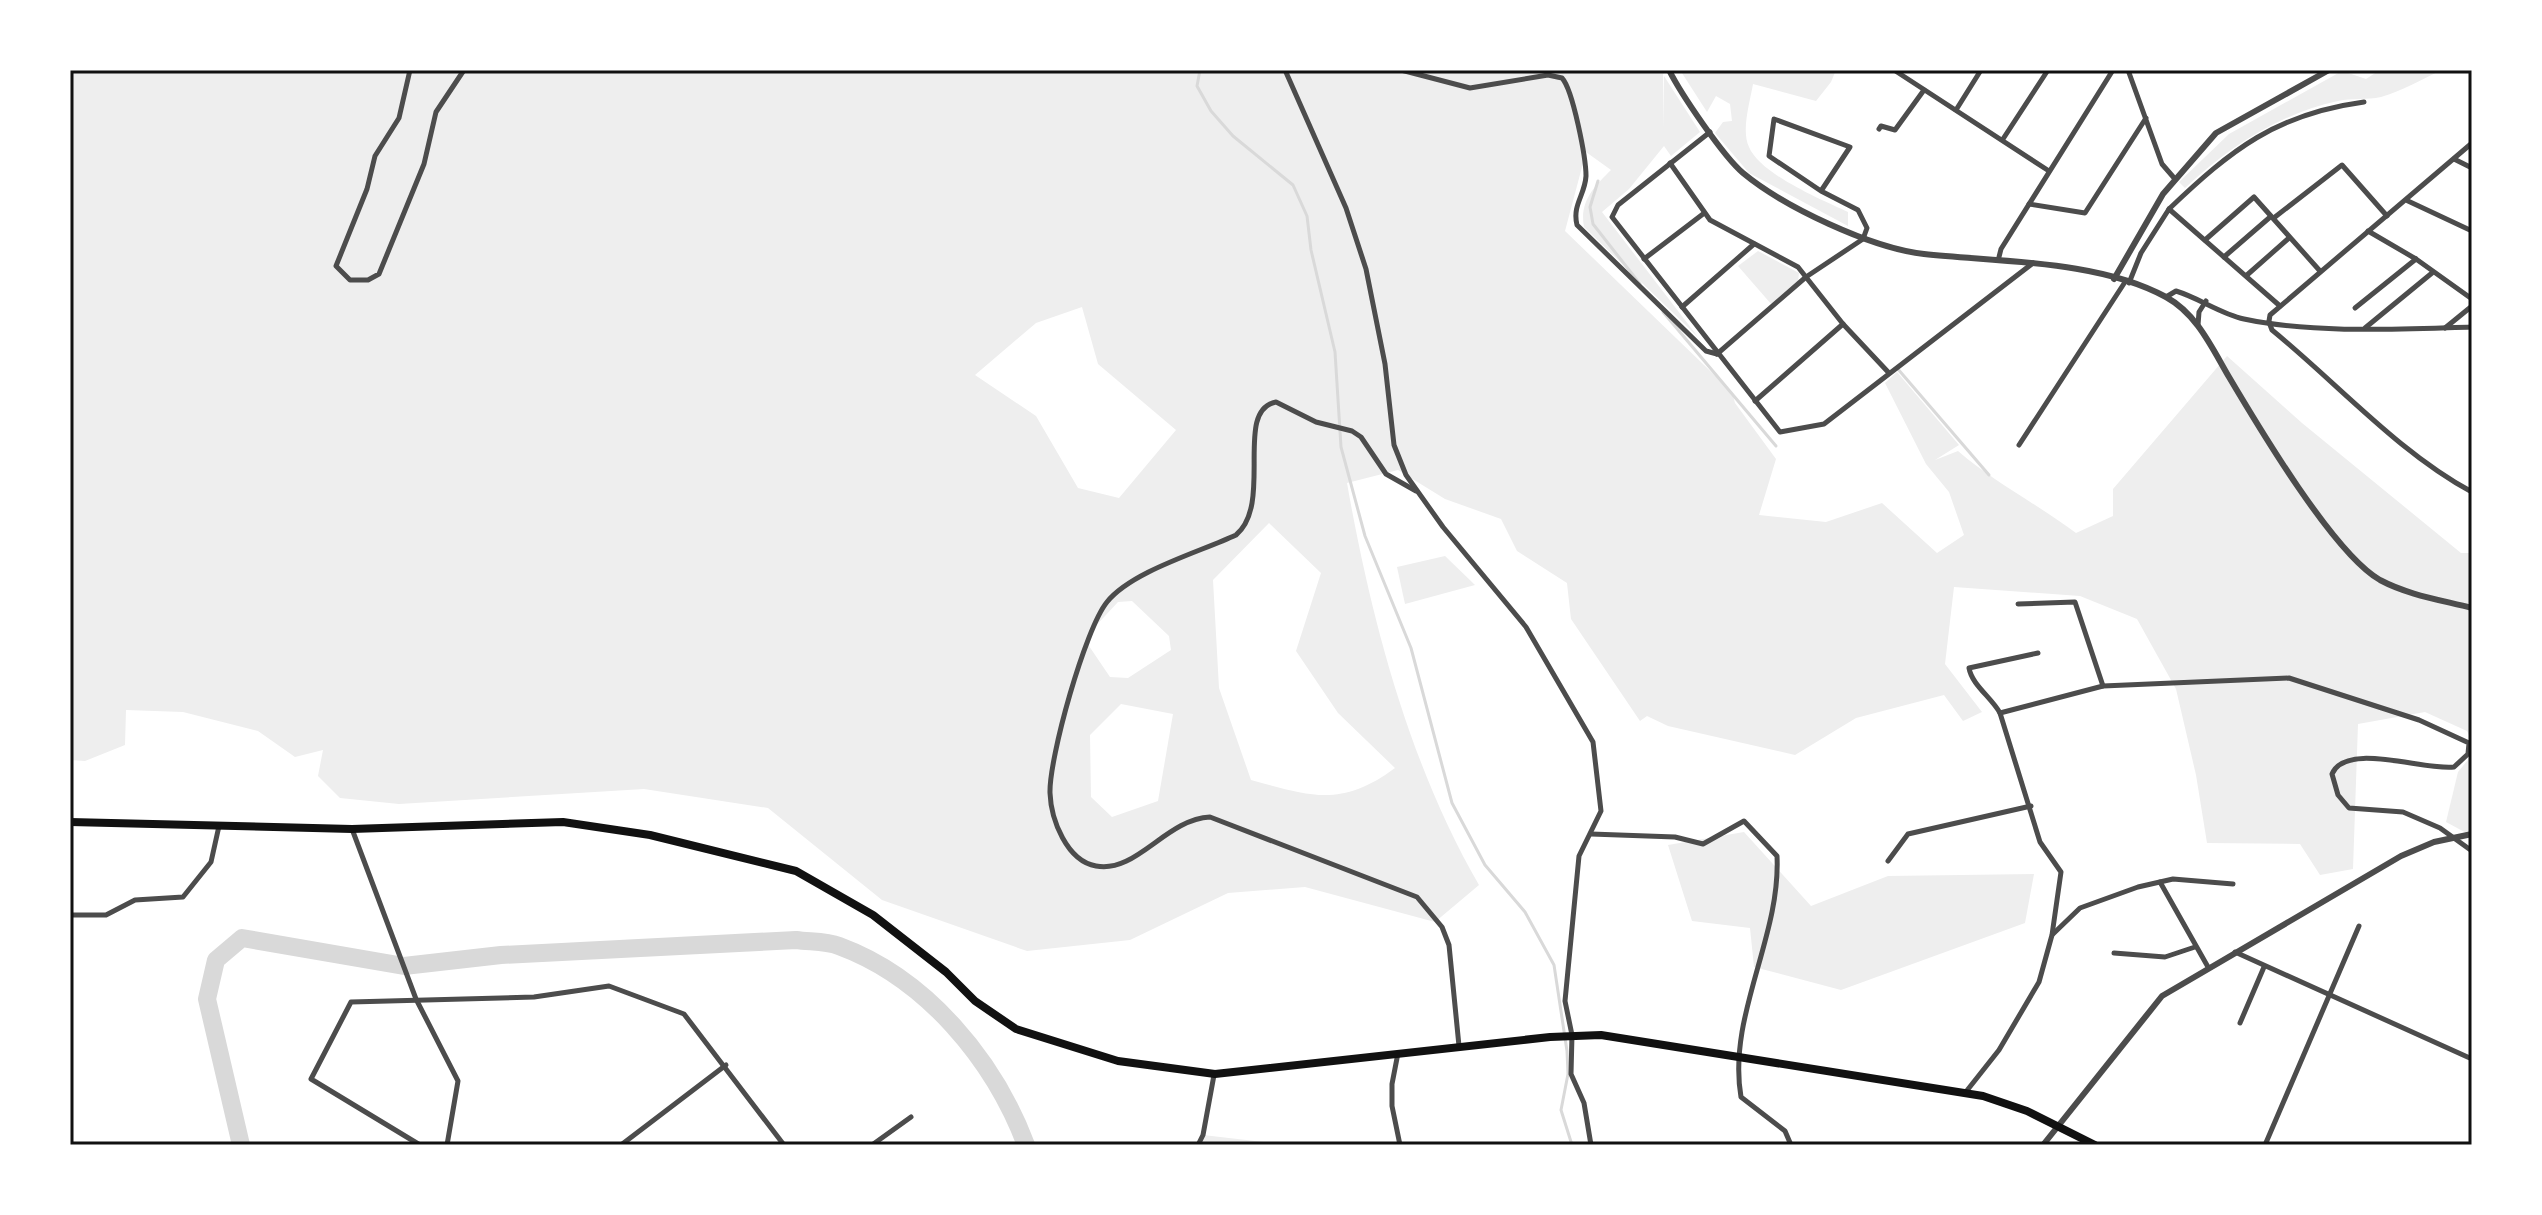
<svg xmlns="http://www.w3.org/2000/svg" width="2542" height="1215" viewBox="0 0 2542 1215" font-family="'Varela Round',sans-serif">
  <style>
    .green { fill: #eee; fill-rule: evenodd }
    .lines { fill: none; stroke-linecap: round; stroke-linejoin: round }
    .stream { stroke: #d9d9d9; stroke-width: 3 }
    .river { stroke: #d9d9d9; stroke-width: 18 }
    .minor { stroke: #4c4c4c; stroke-width: 5 }
    .tertiary { stroke: #4c4c4c; stroke-width: 6 }
    .trunk { stroke: #111; stroke-width: 8 }
    .neatline { fill: none; stroke: #111; stroke-width: 3 }
  </style>
  <rect width="100%" height="100%" fill="#fff"/>
  <g class="green">
    <path d="M70,70H1668L1663,74L1664,129V76L1700,132L1671,156L1664,146L1629,189L1602,212L1698,337L1584,227C1579,201 1595,186 1611,170L1586,152L1565,231L1732,392L1735,403L1776,459L1759,515L1826,522L1882,503L1937,553L1964,535L1949,492L1926,464L1885,383L1897,372L1959,445L1935,460L1958,451C1994,482 2037,504 2076,533L2113,516V489L2227,356L2302,423L2461,553H2472V741L2467,731L2425,712L2358,724L2353,869L2320,875L2300,844L2207,843L2196,775L2176,689L2137,619L2080,596L1954,587L1945,664L1982,712L1963,721L1944,695L1856,718L1795,755L1668,726L1647,716L1640,721L1571,619L1567,583L1517,551L1501,519L1445,499L1398,470L1347,483C1371,619 1409,764 1479,885L1435,922L1305,887L1228,893L1130,940L1027,951L882,900L768,808L644,789L399,804L340,798L318,776L323,750L295,757L258,731L183,712L126,710L125,745L85,761L70,760ZM1082,307L1098,364L1176,430L1119,498L1078,488L1036,416L975,375L1036,323ZM1269,523L1321,573L1296,651L1338,713L1395,768C1341,808 1311,796 1251,780L1219,688L1213,580ZM1132,601L1169,636L1171,650L1128,678L1110,677L1089,646L1091,631L1118,602ZM1121,704L1173,714L1158,801L1112,817L1091,797L1090,735Z"/>
    <path d="M1680,70H1836L1831,82L1816,101L1753,84C1750,102 1741,130 1749,147C1760,174 1822,200 1848,212V226L1749,173L1715,133L1723,122L1732,121L1730,104L1716,96L1707,112Z"/>
    <path d="M2380,70H2442C2422,79 2402,91 2381,97C2367,100 2352,98 2338,101C2278,114 2228,148 2185,188L2179,182L2229,134L2342,71L2366,79Z"/>
    <path d="M1758,251L1799,273L1798,282L1772,305L1738,266Z"/>
    <path d="M1445,556L1475,585L1405,604L1397,567Z"/>
    <path d="M2472,755V836L2446,822L2458,772Z"/>
    <path d="M1744,832L1811,906L1888,876L2034,874L2025,923L1841,990L1754,967L1750,928L1692,921L1668,845Z"/>
    <path d="M1203,1135L1290,1145H1198Z"/>
  </g>
  <g class="lines">
    <g class="stream">
      <path d="M1200,70L1197,86L1211,111L1233,136L1293,185L1307,216L1311,250L1335,352L1341,447L1365,536L1411,648L1452,803L1485,865L1525,912L1554,965L1567,1051L1568,1074L1561,1110L1572,1145"/>
      <path d="M1598,181L1590,207L1593,224L1640,284"/>
      <path d="M1663,312L1776,446"/>
      <path d="M1897,368L1989,475"/>
    </g>
    <path class="river" d="M241,1145L207,999L216,960L242,938L404,966L501,955L796,940C810,942 826,941 839,946C926,978 994,1060 1026,1145"/>
    <g class="minor">
      <path d="M410,70L399,118L375,156L367,189L336,266L350,280H368L379,274L424,164L436,112L464,70"/>
      <path d="M1285,70L1346,208L1366,269L1385,364L1394,445L1406,475L1443,527L1526,627L1593,742L1601,811L1579,856L1565,1001L1572,1035L1571,1074L1584,1103L1591,1145"/>
      <path d="M1401,70L1470,88L1548,75L1562,78C1573,90 1586,158 1586,176C1585,195 1572,205 1577,225L1706,351L1717,354"/>
      <path d="M1894,70L2049,171"/>
      <path d="M2128,70L2162,164L2175,179"/>
      <path d="M1956,110L1981,70"/>
      <path d="M1879,129L1881,126L1895,130L1924,90"/>
      <path d="M1710,132L1618,205L1612,217L1780,432L1824,424L2033,263"/>
      <path d="M2003,139L2048,70"/>
      <path d="M2454,159L2472,168"/>
      <path d="M1670,163L1710,220L1798,267L1843,324L1889,373"/>
      <path d="M2408,201L2472,231"/>
      <path d="M2029,204L2085,213L2146,118"/>
      <path d="M2169,209C2232,149 2276,114 2364,102"/>
      <path d="M2275,217L2342,165L2387,216"/>
      <path d="M2368,231L2416,259L2472,299"/>
      <path d="M2205,240L2254,197L2320,271"/>
      <path d="M1999,257L2001,249L2113,70"/>
      <path d="M2224,257L2269,218"/>
      <path d="M1644,259L1703,214"/>
      <path d="M2247,275L2289,238"/>
      <path d="M2129,283L2141,253L2169,209L2280,306"/>
      <path d="M2166,297L2176,291C2199,298 2221,314 2244,319C2314,334 2401,329 2472,327"/>
      <path d="M1682,307L1754,244"/>
      <path d="M2355,308L2416,259"/>
      <path d="M2269,321L2270,315L2472,143"/>
      <path d="M2269,322L2272,330C2337,383 2399,453 2472,492"/>
      <path d="M2198,325L2199,312L2206,301"/>
      <path d="M2365,328L2432,273"/>
      <path d="M2445,328L2472,306"/>
      <path d="M1717,354L1806,277L1863,239L1867,228L1858,210L1821,191L1769,156L1774,119L1850,147L1821,191"/>
      <path d="M1755,401L1843,324"/>
      <path d="M2019,445L2125,282"/>
      <path d="M1416,491L1386,474L1361,437L1352,431L1316,422L1276,402C1233,410 1274,503 1236,535C1200,552 1132,571 1107,602C1085,629 1049,758 1050,793C1051,820 1067,861 1096,866C1136,874 1166,819 1210,817L1417,897L1442,927L1449,945L1459,1046"/>
      <path d="M2018,604L2075,602L2103,686"/>
      <path d="M2000,713L2103,686L2289,678L2419,720L2469,743L2468,754L2454,767C2424,771 2346,741 2332,774L2338,795L2349,808L2403,812L2440,828L2472,851"/>
      <path d="M352,829L416,999L458,1081L447,1145"/>
      <path d="M1591,834L1675,837L1703,844L1744,821L1777,856C1781,937 1727,1016 1741,1097L1785,1131L1791,1145"/>
      <path d="M1888,861L1908,834L2031,806"/>
      <path d="M2160,882L2208,967"/>
      <path d="M70,915H106L135,900L183,897L211,862L219,826"/>
      <path d="M2053,934L2080,908L2138,887L2173,879L2233,884"/>
      <path d="M2235,952L2472,1059"/>
      <path d="M2114,953L2165,957L2195,947"/>
      <path d="M2240,1023L2264,967"/>
      <path d="M1398,1053L1392,1084V1106L1400,1145"/>
      <path d="M1965,1093L1999,1050L2039,982L2052,935L2061,872L2040,842L2000,713C1991,697 1972,685 1969,668L2038,653"/>
      <path d="M420,1145L311,1079L351,1002L534,997L609,986L684,1014L784,1145"/>
      <path d="M621,1145L726,1065"/>
      <path d="M872,1145L911,1117"/>
      <path d="M1198,1145L1203,1135L1214,1075"/>
      <path d="M2265,1145L2359,926"/>
    </g>
    <g class="tertiary">
      <path d="M1669,70C1681,94 1723,156 1743,173C1784,207 1871,248 1924,254C1998,262 2099,260 2166,297C2197,314 2212,348 2229,377C2258,426 2334,554 2380,580C2408,595 2441,600 2472,608"/>
      <path d="M2114,279L2163,194L2216,133L2329,70"/>
      <path d="M2043,1145L2162,996L2401,856L2434,842L2472,834"/>
    </g>
    <path class="trunk" d="M70,822L352,829L563,822L650,835L796,871L873,915L946,972L975,1001L1016,1029L1118,1061L1215,1074L1550,1037L1601,1035L1983,1096L2027,1111L2095,1145"/>
  </g>
  <rect width="2542" height="1215" fill="none" stroke="#ffffff" stroke-width="144"/>
  <rect x="72" y="72" width="2398" height="1071" class="neatline"/>
</svg>
